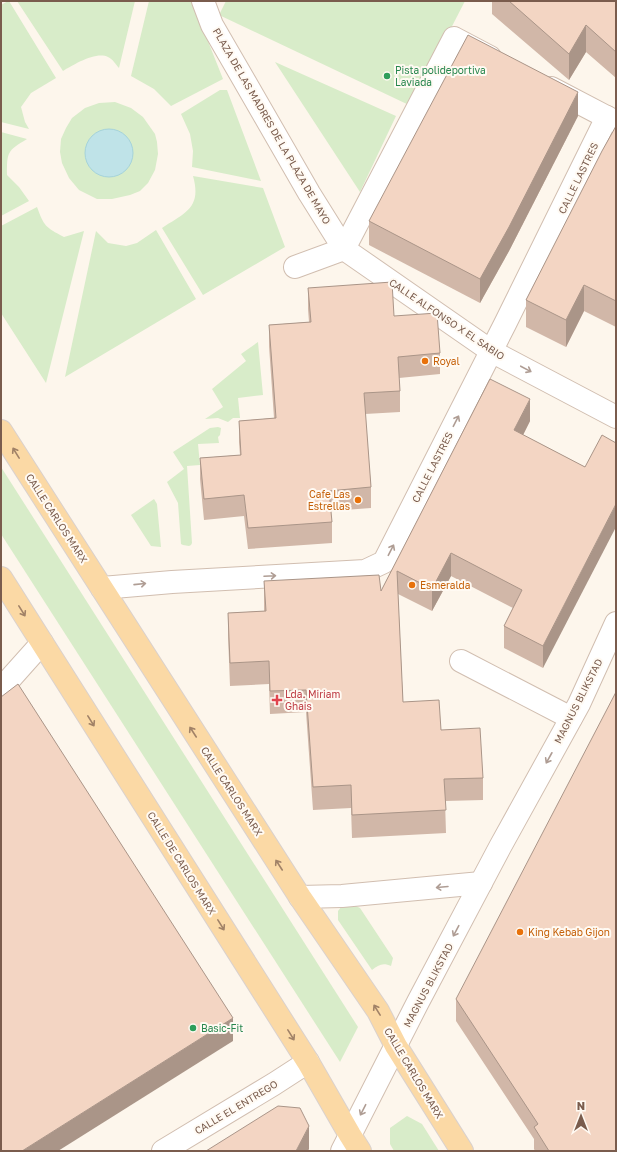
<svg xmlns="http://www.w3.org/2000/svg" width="617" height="1152" viewBox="0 0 617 1152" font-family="'Golos Text',sans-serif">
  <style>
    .green { fill: #d8ecc9 }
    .water { fill: #bfe3e8; stroke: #a5d3da }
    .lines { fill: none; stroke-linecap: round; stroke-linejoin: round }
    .minor-casing { stroke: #d1beb0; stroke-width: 24 }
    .major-casing { stroke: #dad1cd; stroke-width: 24 }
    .minor { stroke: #fff; stroke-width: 22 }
    .major { stroke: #fbd9a5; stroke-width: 22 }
    .wall { fill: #d1b7a8 }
    .shaded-wall { fill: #aa9588 }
    .building { fill: #f3d5c3; stroke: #aa9588 }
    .oneway { stroke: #af9d94 }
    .oneway2 { stroke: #a18267 }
    .leisure-dot { fill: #2e9e5b; stroke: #fffaf3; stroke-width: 1.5 }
    .food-dot { fill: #e8710a; stroke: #fffaf3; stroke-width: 1.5 }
    .health-dot { fill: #e0444e; stroke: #fffaf3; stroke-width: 1.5 }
    .labels { text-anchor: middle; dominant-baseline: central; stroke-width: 4; stroke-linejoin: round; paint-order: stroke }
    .leisure-label { font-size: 10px; fill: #27864d; stroke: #fffaf3; text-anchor: start }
    .street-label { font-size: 10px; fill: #7a5c4d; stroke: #fffaf3 }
    .food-label { font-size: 10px; fill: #c56008; stroke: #fffaf3; text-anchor: start }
    .health-label { font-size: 10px; fill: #be3a42; stroke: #fffaf3; text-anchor: start }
  </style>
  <rect width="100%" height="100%" fill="#fdf6ec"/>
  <g class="green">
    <path d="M8,1H9L56,78L31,93L21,107L25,122L29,129L1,122V5Z"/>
    <path d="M17,1H135L119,68C116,65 113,59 108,57C96,51 73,65 63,71Z"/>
    <path d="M149,1H192L223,79L171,106L154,89L131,76Z"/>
    <path d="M226,1H465L411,106L219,15Z"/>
    <path d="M275,62L396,116L360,192Z"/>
    <path d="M220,90H227L261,181L192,167L193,151L190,134L181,114Z"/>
    <path d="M115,102L131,108L143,117L155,134L157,142L158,154L155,170L148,183L140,191L130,195L112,199H97L79,190L69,178L62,163L60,152L61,139L66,128L72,118L85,108L99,103Z"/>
    <path d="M1,132L27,139C7,151 7,152 7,175L19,187L29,201L1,216Z"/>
    <path d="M193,176L263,188L285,247L203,295L162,228C185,213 202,208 193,176Z"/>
    <path d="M37,207C44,226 45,227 64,237L84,231L46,383L1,313V226Z"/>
    <path d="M156,230L196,299L65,377L96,231L108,243L126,246L137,243Z"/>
    <path d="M258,342L263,395L238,398L240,418H233L228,422L218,418L205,419L223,407L212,389L246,361L241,354Z"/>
    <path d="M218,427L221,428L220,435L218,437L219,443L198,444L200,465L187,466L192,543L191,545L189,546L183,545L181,544L178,503L167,482L184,469L173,452L210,428Z"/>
    <path d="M1,467L358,1027L340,1062L1,534Z"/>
    <path d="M154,499L157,504L161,547L151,546L131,515Z"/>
    <path d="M354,905L360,908L393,958L391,966C383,962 378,965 372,970L338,920V911L342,906Z"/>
    <path d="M407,1116L422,1124L439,1151H394L390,1144V1128Z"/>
  </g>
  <circle class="water" cx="109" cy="153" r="24"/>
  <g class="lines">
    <g class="minor-casing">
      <g id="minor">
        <path d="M203,1L212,25L241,75L309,193L344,249L491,351L616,417"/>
        <path d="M551,88L616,122"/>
        <path d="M295,267L344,249L454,38L490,57"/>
        <path d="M102,588L172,582L365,571L384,562L505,324L607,117"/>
        <path d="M461,661L571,718"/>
        <path d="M1,689L42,643"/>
        <path d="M300,897L342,896L481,883"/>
        <path d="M163,1151L274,1084L308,1062"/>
        <path d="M342,1151L418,1002L500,847L579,704L616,623"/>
      </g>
    </g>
    <g class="major-casing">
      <g id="major">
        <path d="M1,431L300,897L378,1011L396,1046L462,1151"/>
        <path d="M1,578L308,1062L350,1135L360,1151"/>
      </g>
    </g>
    <use href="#minor" class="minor"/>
    <use href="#major" class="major"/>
  </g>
  <g class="wall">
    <path d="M492,1H616V78L586,52L569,80L492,14Z"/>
    <path d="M578,116L509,251L480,303L369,245V221Z"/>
    <path d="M616,126V327L584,311L566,347L526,327V300Z"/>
    <path d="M308,288L394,316L440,353V374L399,378L400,391V412L365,414L371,487V508L331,511L332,522V543L248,549L244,516L204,520L200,479V458L240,455L239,442V421L274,418L269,346V325L309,322L308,309Z"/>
    <path d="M490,379L530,421L523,435L585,467L543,668L504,648V626L513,608L451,576L432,611L398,594L403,702L441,730L483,778V800L445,801L446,833L352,838L351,808L313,810L306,712L270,714L269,684L230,686L228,635V613L264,611V581L381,591Z"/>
    <path d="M456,999L616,1151H535L534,1149V1139L456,1021Z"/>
  </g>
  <g class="shaded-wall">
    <path d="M586,25V52L569,80V54Z"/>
    <path d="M578,92V116L509,251L480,303V279Z"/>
    <path d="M584,285V311L566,347V320Z"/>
    <path d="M530,399V421L514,453V430Z"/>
    <path d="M616,504V527L543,668V646Z"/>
    <path d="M451,553V576L432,611V589Z"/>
    <path d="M233,1018V1041L58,1151H22Z"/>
    <path d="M309,1126V1149L308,1151H296Z"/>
  </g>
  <g class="building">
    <path d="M509,1H616V52L586,25L569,54Z"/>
    <path d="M468,35L578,92L509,227L480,279L369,221Z"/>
    <path d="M616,126V301L584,285L566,320L526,300L602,151Z"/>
    <path d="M392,282L394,316L437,313L440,353L398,357L400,391L364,393L371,487L329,491L332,522L248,528L244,495L204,499L200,458L241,455L239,421L276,418L269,325L311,322L308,288Z"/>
    <path d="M490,379L530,399L514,430L585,467L602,435L616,443V504L543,646L504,626L522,590L451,553L432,589L397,571L403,702L439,700L441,730L480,728L483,778L444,779L446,810L352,815L351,785L313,787L306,690L270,691L269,661L230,663L228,613L266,611L264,581L379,575L381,591Z"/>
    <path d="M18,684L233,1018L22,1151H1V697Z"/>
    <path d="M616,692V1151H549L534,1127L538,1124L456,999Z"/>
    <path d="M278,1106L300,1108L309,1126L296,1151H206Z"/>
  </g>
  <defs><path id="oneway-shaft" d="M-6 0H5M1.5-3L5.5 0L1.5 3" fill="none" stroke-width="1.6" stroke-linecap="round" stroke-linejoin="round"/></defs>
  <g class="oneway">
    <use href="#oneway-shaft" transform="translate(526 369) rotate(28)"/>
    <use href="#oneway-shaft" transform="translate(456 421) rotate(-63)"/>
    <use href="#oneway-shaft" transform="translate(391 550) rotate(-63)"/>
    <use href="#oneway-shaft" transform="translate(270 576) rotate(-3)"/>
    <use href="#oneway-shaft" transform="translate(140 584) rotate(-6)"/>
    <use href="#oneway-shaft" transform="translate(549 758) rotate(119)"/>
    <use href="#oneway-shaft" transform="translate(442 887) rotate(175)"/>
    <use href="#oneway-shaft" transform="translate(456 931) rotate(118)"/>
    <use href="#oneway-shaft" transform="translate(363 1110) rotate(117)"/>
  </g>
  <g class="oneway2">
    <use href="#oneway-shaft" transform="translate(16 453) rotate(-122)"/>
    <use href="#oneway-shaft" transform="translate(22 611) rotate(58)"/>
    <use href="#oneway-shaft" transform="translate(91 721) rotate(58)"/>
    <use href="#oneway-shaft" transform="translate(193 732) rotate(-123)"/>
    <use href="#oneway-shaft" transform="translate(279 865) rotate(-123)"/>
    <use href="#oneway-shaft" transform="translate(221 925) rotate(58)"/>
    <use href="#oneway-shaft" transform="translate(377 1010) rotate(-122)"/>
    <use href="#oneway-shaft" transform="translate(291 1035) rotate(58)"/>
  </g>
  <g class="leisure-dot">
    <circle cx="387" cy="76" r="4"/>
    <circle cx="193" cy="1028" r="4"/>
  </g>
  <g class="food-dot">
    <circle cx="425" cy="361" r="4"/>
    <circle cx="358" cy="500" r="4"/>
    <circle cx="412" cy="585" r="4"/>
    <circle cx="520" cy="932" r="4"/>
  </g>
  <path class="health-dot" d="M275 694h4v4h4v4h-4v4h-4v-4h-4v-4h4z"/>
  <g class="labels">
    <g class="leisure-label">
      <text x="395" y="70">Pista polideportiva<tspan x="395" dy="12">Laviada</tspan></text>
      <text x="201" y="1028">Basic-Fit</text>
    </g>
    <g class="street-label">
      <text transform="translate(272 126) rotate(60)">PLAZA DE LAS MADRES DE LA PLAZA DE MAYO</text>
      <text transform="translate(578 178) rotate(-64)">CALLE LASTRES</text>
      <text transform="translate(447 319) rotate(34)">CALLE ALFONSO X EL SABIO</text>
      <text transform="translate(432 467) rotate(-63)">CALLE LASTRES</text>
      <text transform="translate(57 518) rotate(57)">CALLE CARLOS MARX</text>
      <text transform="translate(578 701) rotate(-63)">MAGNUS BLIKSTAD</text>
      <text transform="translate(232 791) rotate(57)">CALLE CARLOS MARX</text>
      <text transform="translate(182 863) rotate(58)">CALLE DE CARLOS MARX</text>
      <text transform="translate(428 985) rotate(-62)">MAGNUS BLIKSTAD</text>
      <text transform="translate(414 1073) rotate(59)">CALLE CARLOS MARX</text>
      <text transform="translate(236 1107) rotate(-31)">CALLE EL ENTREGO</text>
    </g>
    <g class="food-label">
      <text x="433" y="361">Royal</text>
      <text x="350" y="494" text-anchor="end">Cafe Las<tspan x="350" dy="12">Estrellas</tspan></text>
      <text x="420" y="585">Esmeralda</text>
      <text x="528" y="932">King Kebab Gijon</text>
    </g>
    <g class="health-label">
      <text x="285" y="694">Lda. Miriam<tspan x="285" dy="12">Ghais</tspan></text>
    </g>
  </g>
  <rect width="617" height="1152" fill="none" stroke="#7a5c4d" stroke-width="4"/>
  <g transform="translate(581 1116)" stroke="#fffaf3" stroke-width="3" paint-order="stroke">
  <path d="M0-3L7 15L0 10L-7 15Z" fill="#7a5c4d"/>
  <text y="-6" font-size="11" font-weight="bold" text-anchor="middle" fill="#7a5c4d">N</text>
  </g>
</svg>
